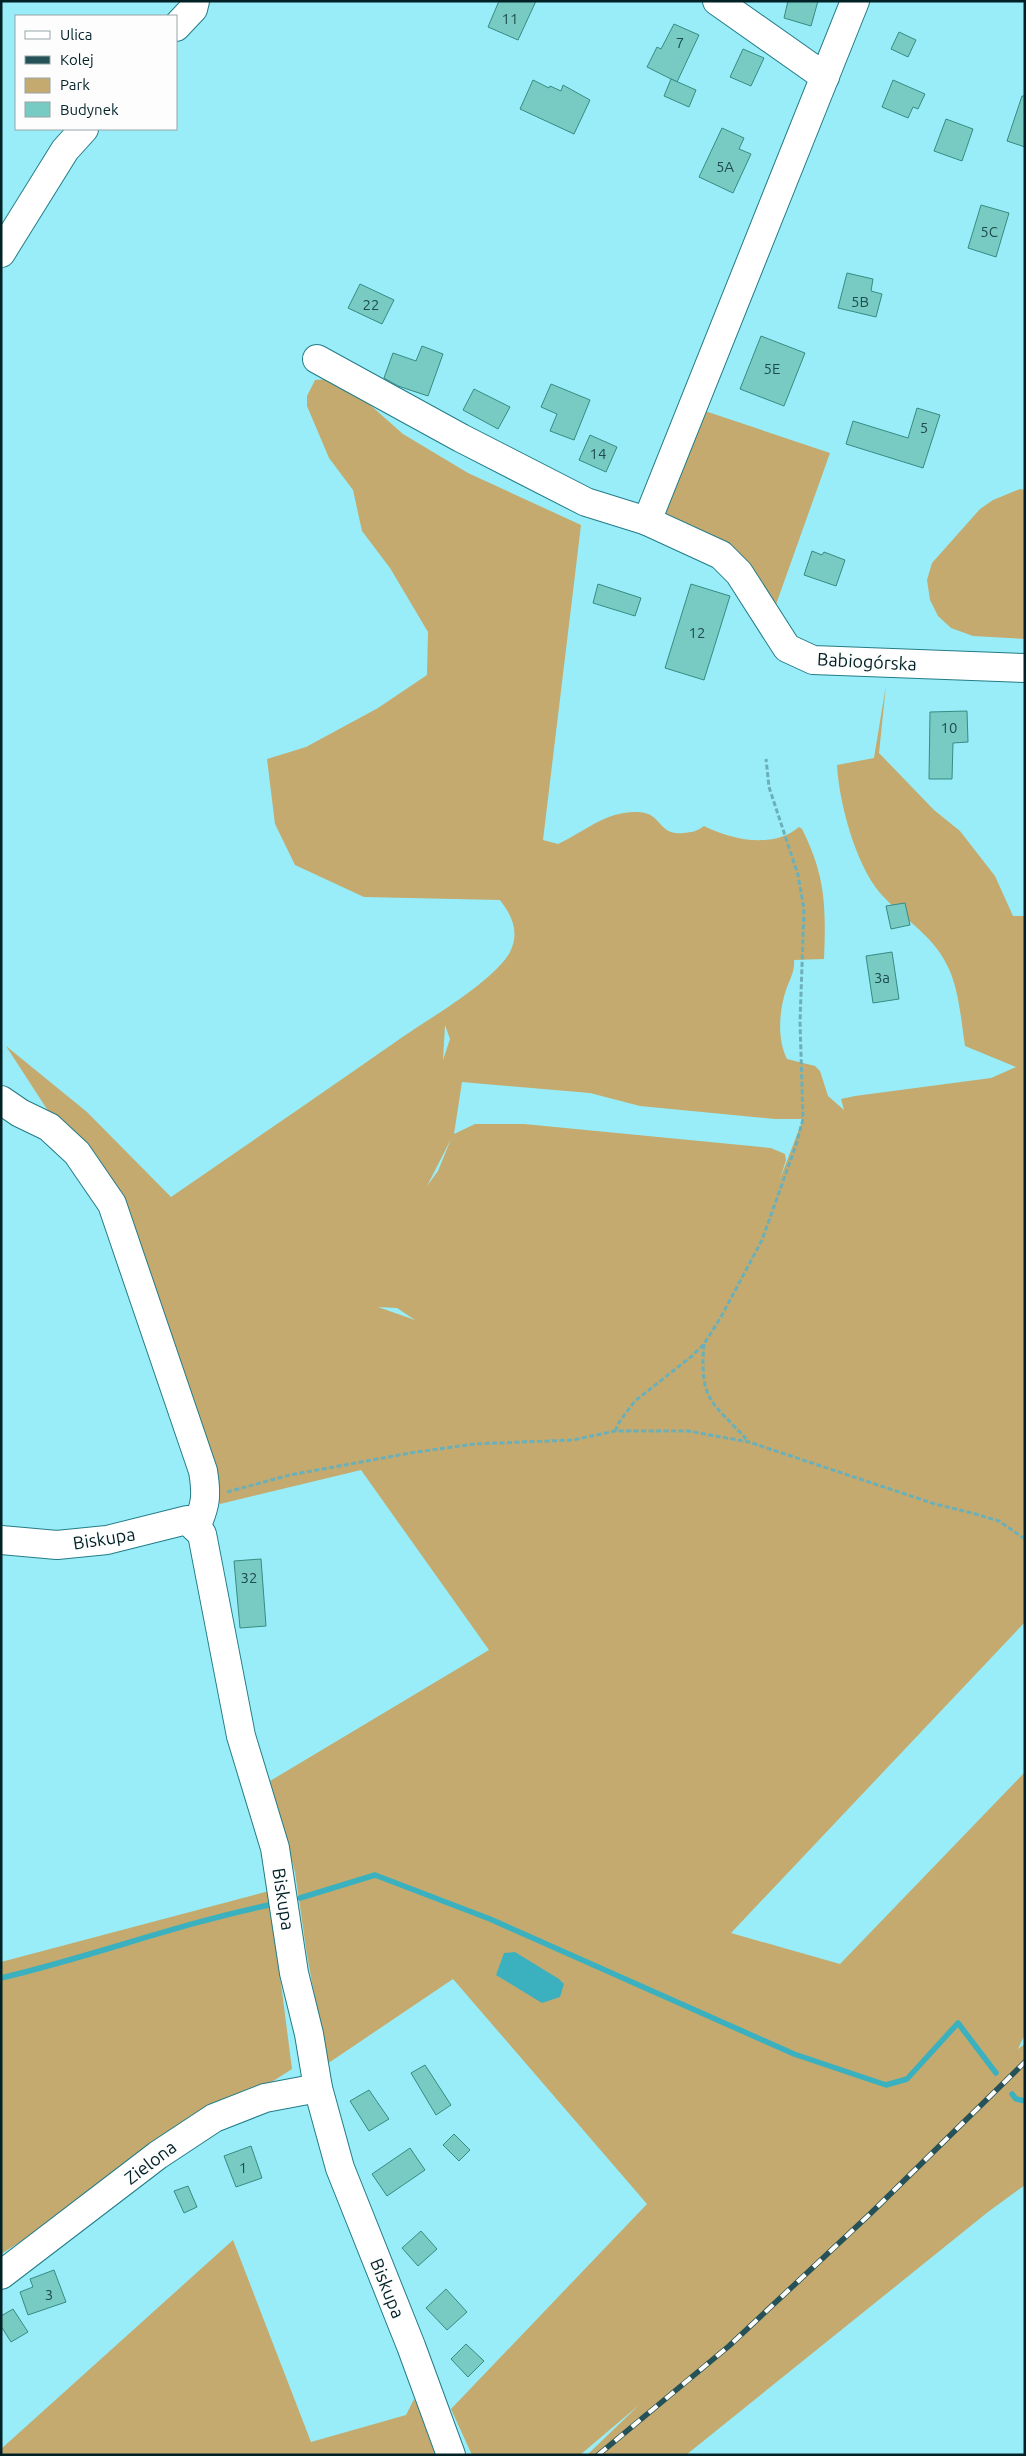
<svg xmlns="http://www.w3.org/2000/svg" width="1026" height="2456" viewBox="0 0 1026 2456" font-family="Ubuntu,sans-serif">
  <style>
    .green { fill: #c4aa6e; fill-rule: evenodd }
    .water { fill: #3bb1bf }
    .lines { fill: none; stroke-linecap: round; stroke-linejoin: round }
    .stream { stroke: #3bb1bf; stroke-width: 5.5 }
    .building { fill: #78cbc2; stroke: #368b83 }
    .minor-casing { stroke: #237c87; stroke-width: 30 }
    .path { stroke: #6bb0b9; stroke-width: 3; stroke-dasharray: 5 2.5; stroke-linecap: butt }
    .minor { stroke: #fff; stroke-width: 28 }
    .rail-casing { stroke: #255258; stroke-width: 5.5 }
    .rail { stroke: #fdfdfd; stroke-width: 4; stroke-dasharray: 11; stroke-linecap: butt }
    .labels { text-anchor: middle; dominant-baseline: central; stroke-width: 4; stroke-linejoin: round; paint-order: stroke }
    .number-label { font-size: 15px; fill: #1e4c4d }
    .street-label { font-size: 18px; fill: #002126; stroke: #fdfdfd }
  </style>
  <rect width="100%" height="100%" fill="#99edf8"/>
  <g class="green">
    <path d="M329,379L369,404L403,434L468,473L581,525L543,840L558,844C584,832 606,811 637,812C663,812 657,836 683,833C692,832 696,832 704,826C732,840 773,849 799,827L802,829C826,877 826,907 824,959L794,960C795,971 790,979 786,990C779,1011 777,1039 787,1059L815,1066L820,1071L828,1096L844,1110L841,1099L855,1096L991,1078L1016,1067L965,1046C961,1020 959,988 947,965C932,934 902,918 880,893C855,863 839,802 837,765L874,758L886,685L879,753L934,810L960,831L995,876L1013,916H1025V1622L731,1933L840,1964L1025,1772V2034L1018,2049L1025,2044V2185L988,2212L686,2455H587L639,2405L580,2455H472L451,2409L647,2204L453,1979L327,2064L307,1955L295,1872L270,1781L489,1650L361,1470L220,1504L137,1248L6,1046L87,1112L171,1197C249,1143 327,1090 404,1036C432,1017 495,980 510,952C520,932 512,916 500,900L364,897L295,865L275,824L267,759L306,747L378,708L427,675L428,632L390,568L362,531L353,490L329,458L307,406V396L315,380ZM445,1025L450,1039L443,1060ZM462,1082L590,1093L640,1106L775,1119H803L780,1179L786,1160L785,1154L771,1148L524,1124H475L454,1134ZM451,1139L438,1171L427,1186ZM378,1307L397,1308L415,1320Z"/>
    <path d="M702,410L830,453L774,610L659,512Z"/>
    <path d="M1020,489L1025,490V639L973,636L951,628L938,616L930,600L927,580L932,563L980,509L993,500Z"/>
    <path d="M269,1891L292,2069L1,2254V1962Z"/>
    <path d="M233,2240L311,2442L406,2415L414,2399L442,2455H1V2449Z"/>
  </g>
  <path class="water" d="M515,1952L559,1979L564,1984L560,1997L542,2003L496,1975L504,1953Z"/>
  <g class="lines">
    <g class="stream">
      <path d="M300,1898L375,1875L490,1919L794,2054L886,2085L907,2079L958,2023L996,2073"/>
      <path d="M1,1978C91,1957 178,1924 269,1905"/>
      <path d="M1012,2094L1016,2099L1025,2101"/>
    </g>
  </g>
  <g class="building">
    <path d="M499,1H536L518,40L488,27Z"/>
    <path d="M788,1H818L811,26L784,18Z"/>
    <path d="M674,24L699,35L677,82L647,67L657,47L661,49Z"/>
    <path d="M899,32L916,40L908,57L891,49Z"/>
    <path d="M743,49L764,58L751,86L730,77Z"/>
    <path d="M671,79L696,90L689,107L664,96Z"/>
    <path d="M533,80L549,88L550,86L561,91L563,85L590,100L574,134L520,109Z"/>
    <path d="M893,80L925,94L918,109L913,107L908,118L882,107Z"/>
    <path d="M1022,96H1025V147L1007,141Z"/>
    <path d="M946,119L973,129L962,161L934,151Z"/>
    <path d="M722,128L744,138L739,149L751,154L733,193L699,177Z"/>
    <path d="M981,205L1009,213L996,257L968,248Z"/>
    <path d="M847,273L873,279L871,291L882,294L876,317L838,308Z"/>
    <path d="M360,284L394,300L382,324L348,308Z"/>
    <path d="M761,336L805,353L784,406L740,389Z"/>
    <path d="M422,346L443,354L428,396L398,386L384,378L393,353L416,361Z"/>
    <path d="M551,384L590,400L574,440L550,431L557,414L541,407Z"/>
    <path d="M474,389L510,407L498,429L463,410Z"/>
    <path d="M917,408L940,415L923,468L846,444L853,421L908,438Z"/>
    <path d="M590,435L617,447L606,472L579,460Z"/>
    <path d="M812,551L822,555L824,552L845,560L836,586L804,575Z"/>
    <path d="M598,584L641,598L635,616L593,603Z"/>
    <path d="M691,584L730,596L704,680L665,668Z"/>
    <path d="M967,711L968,742L953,743L952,779H929L930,712Z"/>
    <path d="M905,903L910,925L891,929L886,906Z"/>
    <path d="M892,952L899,999L873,1003L866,956Z"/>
    <path d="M261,1559L266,1626L240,1628L234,1561Z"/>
    <path d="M425,2065L451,2105L436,2115L411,2073Z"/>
    <path d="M369,2090L389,2119L369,2131L350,2101Z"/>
    <path d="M454,2134L470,2150L459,2161L443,2145Z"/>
    <path d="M251,2146L262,2178L236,2187L224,2156Z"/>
    <path d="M410,2148L425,2170L387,2196L372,2174Z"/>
    <path d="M188,2186L197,2207L184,2213L174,2191Z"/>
    <path d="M421,2231L437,2249L418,2266L402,2248Z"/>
    <path d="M54,2270L66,2302L28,2315L20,2292L33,2287L30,2279Z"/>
    <path d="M446,2289L467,2312L447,2330L426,2308Z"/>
    <path d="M13,2309L28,2332L11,2342L1,2326V2316Z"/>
    <path d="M466,2344L484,2361L468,2377L451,2359Z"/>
  </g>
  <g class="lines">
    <g class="minor-casing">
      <g id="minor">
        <path d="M717,1L825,77"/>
        <path d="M176,27L193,9L195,1"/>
        <path d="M1,253L65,150L84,129"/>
        <path d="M317,359L461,438L586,502L647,521L721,555L739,573L787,648L813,660L1025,668"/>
        <path d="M647,521L855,1"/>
        <path d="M1,1100L20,1113L49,1127L77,1153L112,1204L203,1471C207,1495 206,1505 196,1527"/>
        <path d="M1,1540L57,1545L107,1540L187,1520L202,1534L241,1736L275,1848L294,1973L309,2034L318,2088L340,2168L411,2346L451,2455"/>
        <path d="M1,2275L158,2155L214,2118L265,2098L318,2088"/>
      </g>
    </g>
    <g class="path">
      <path d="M704,1344C699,1402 713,1402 748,1441"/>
      <path d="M615,1431L620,1421L635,1401L692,1356L704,1344L721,1317L762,1240L796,1145L803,1119L800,1022L804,909L798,875L769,787L766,759"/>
      <path d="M227,1492L290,1475L410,1453L474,1444L573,1440L615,1431H688L749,1442L935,1504L972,1513L999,1521L1025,1539"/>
    </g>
    <use href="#minor" class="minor"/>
    <g class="rail-casing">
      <path id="rail" d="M598,2455L729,2346L870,2214L1025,2062"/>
    </g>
    <use href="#rail" class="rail"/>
  </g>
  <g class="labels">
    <g class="number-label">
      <text x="510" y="18">11</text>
      <text x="680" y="42">7</text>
      <text x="725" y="166">5A</text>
      <text x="989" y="231">5C</text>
      <text x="860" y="301">5B</text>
      <text x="371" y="304">22</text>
      <text x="772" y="368">5E</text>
      <text x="924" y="427">5</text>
      <text x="598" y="453">14</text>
      <text x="697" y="632">12</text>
      <text x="949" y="727">10</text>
      <text x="882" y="977">3a</text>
      <text x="249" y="1577">32</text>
      <text x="243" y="2167">1</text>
      <text x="49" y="2294">3</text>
    </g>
    <g class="street-label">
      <text transform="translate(867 661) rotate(3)">Babiogórska</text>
      <text transform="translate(104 1538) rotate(-9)">Biskupa</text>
      <text transform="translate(284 1899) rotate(81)">Biskupa</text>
      <text transform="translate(150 2162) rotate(-37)">Zielona</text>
      <text transform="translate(388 2288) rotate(68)">Biskupa</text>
    </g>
  </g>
  <rect width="1026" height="2456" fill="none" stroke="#002126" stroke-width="5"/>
  <rect x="15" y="15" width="162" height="115" fill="#fdfdfd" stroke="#98a5a7"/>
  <rect x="25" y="31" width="25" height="8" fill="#ffffff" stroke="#98a5a7"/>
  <text x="60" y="40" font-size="15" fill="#002126">Ulica</text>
  <rect x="25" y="56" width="25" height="8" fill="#255258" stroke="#98a5a7"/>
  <text x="60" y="65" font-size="15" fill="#002126">Kolej</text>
  <rect x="25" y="78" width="25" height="15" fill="#c4aa6e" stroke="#98a5a7"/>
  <text x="60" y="90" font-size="15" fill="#002126">Park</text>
  <rect x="25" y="102" width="25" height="15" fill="#78cbc2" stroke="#98a5a7"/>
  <text x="60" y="115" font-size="15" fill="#002126">Budynek</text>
</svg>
